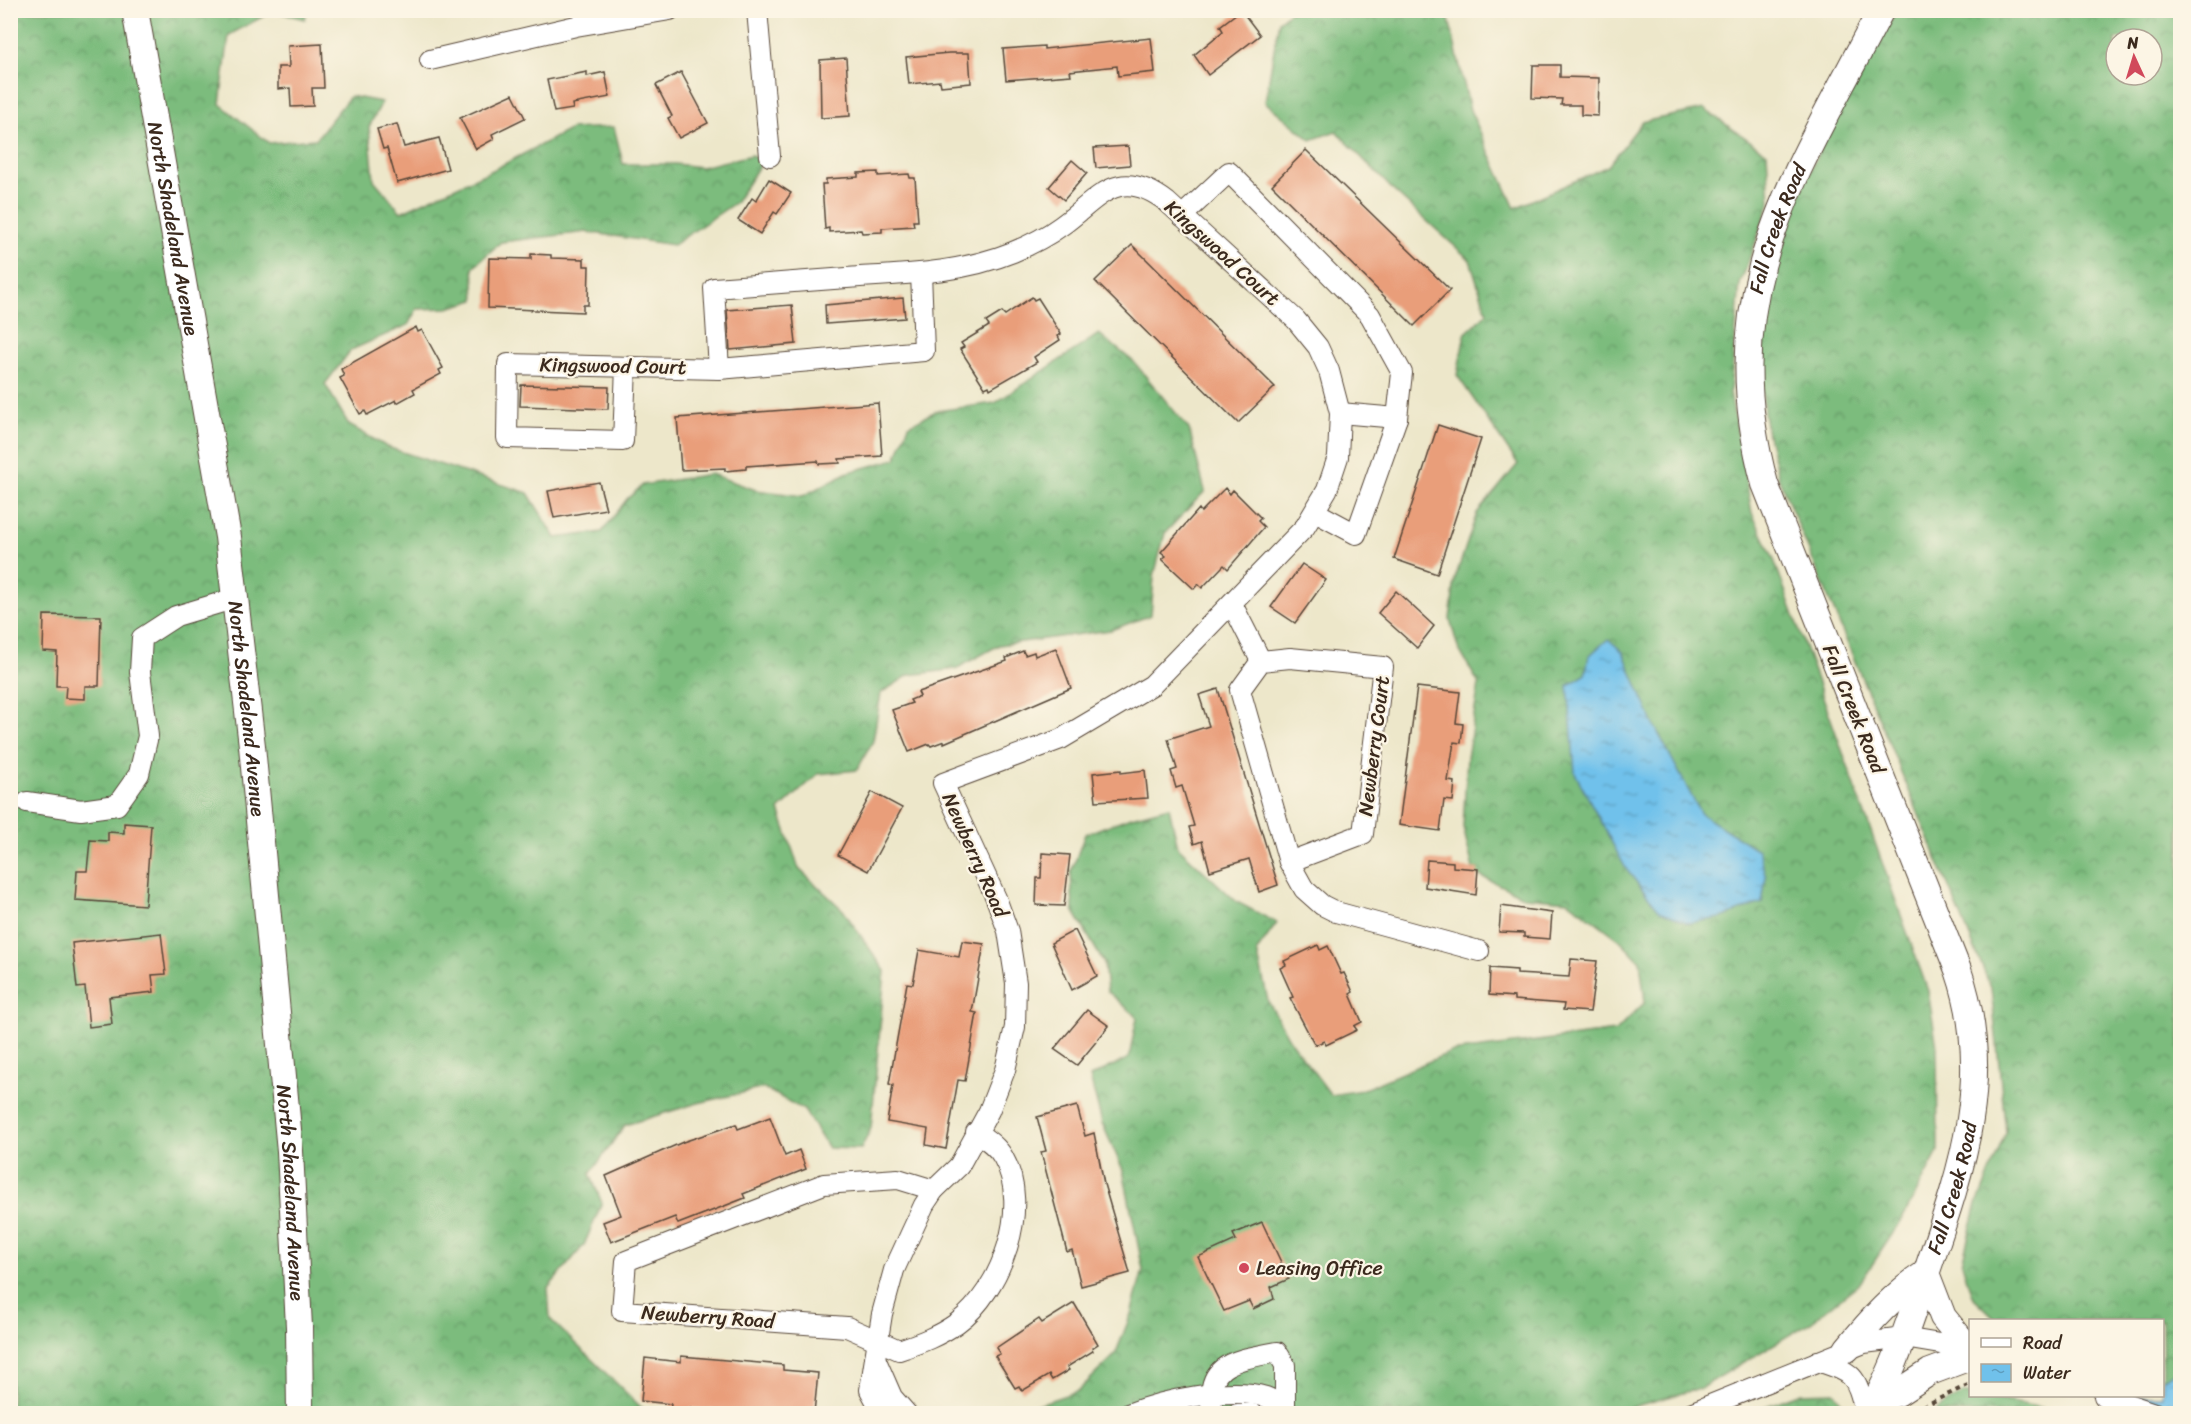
<svg xmlns="http://www.w3.org/2000/svg" width="2191" height="1424" viewBox="0 0 2191 1424" font-family="Sriracha,sans-serif">
  <style>
    .forest { fill: url(#forest-crowns); stroke: #5b734e; stroke-width: 1.5; fill-rule: evenodd }
    .water { fill: url(#water-ripples); stroke: #567684; stroke-width: 1.5 }
    .building { fill: #e99e7a }
    .lines { fill: none; stroke-linecap: round; stroke-linejoin: round }
    .minor-casing { stroke: #564638; stroke-width: 22 }
    .major-casing { stroke: #564638; stroke-width: 28 }
    .path { stroke: #564638; stroke-width: 4; stroke-dasharray: 4.5 4.5; stroke-linecap: butt }
    .minor { stroke: #fff; stroke-width: 20 }
    .major { stroke: #fff; stroke-width: 26 }
    .poi-dot { fill: #d1495b; stroke: #fcf5e5; stroke-width: 2 }
    .labels { text-anchor: middle; dominant-baseline: central; stroke-width: 4.5; stroke-linejoin: round; paint-order: stroke }
    .street-label { font-size: 20px; fill: #3b2a1e; stroke: #fcf5e5 }
    .poi-label { font-size: 20px; fill: #3b2a1e; stroke: #fcf5e5; text-anchor: start }
  </style>
  <defs>
    <pattern id="forest-crowns" width="20" height="18" patternUnits="userSpaceOnUse" patternTransform="scale(1.5)"><rect width="20" height="18" fill="#7bbc7d"/><path d="M2 6a3 3 0 1 1 6 0M12 15a3 3 0 1 1 6 0" fill="none" stroke="#696"/></pattern>
    <pattern id="water-ripples" width="26" height="14" patternUnits="userSpaceOnUse" patternTransform="scale(1.5)"><rect width="26" height="14" fill="#70c1eb"/><path d="M2 4q2-2 4 0t4 0M15 11q2-2 4 0t4 0" fill="none" stroke="#5d9dbe"/></pattern>
  </defs>
  <rect width="100%" height="100%" fill="#fcf5e5"/>
  <filter id="ink" filterUnits="userSpaceOnUse"><feTurbulence type="fractalNoise" baseFrequency=".0167" numOctaves="2"/><feDisplacementMap in="SourceGraphic" scale="12" xChannelSelector="R" yChannelSelector="G"/><feConvolveMatrix kernelMatrix="1 2 1 2 8 2 1 2 1" color-interpolation-filters="sRGB"/></filter>
  <filter id="wash" filterUnits="userSpaceOnUse"><feTurbulence type="fractalNoise" baseFrequency=".008" numOctaves="4" result="noise"/><feDisplacementMap in="SourceGraphic" scale="24" xChannelSelector="R" yChannelSelector="G"/><feGaussianBlur stdDeviation="1.35" result="paint"/><feColorMatrix in="noise" values="0 0 0 0 0 0 0 0 0 0 0 0 0 0 0 0 0 1.4 0 .05"/><feComposite in="paint" operator="in"/></filter>
  <g filter="url(#wash)">
    <rect width="100%" height="100%" fill="#ede7ca"/>
    <g class="forest">
      <path d="M11,11H307L305,19L273,11L229,35L220,104L269,143L316,139L350,96L382,102L369,127L374,180L401,212L493,170L571,129L614,127L623,164H675L701,167L752,155L761,163L736,202L673,245L587,232L501,242L473,267L475,300L448,308L417,309L408,325L351,350L325,384L349,425L387,447L528,493L556,538L602,532L627,499L643,485L711,474L756,490L803,496L846,473L896,459L909,425L936,411L995,403L1099,334L1134,362L1189,429L1205,491L1165,533L1154,576L1151,615L1111,630L999,645L956,669L909,675L881,693L873,741L857,770L818,774L779,810L799,869L843,910L885,971L871,1128L861,1149L828,1148L804,1110L764,1088L698,1103L625,1125L590,1174L602,1203L584,1245L548,1288L550,1319L647,1413L11,1412Z"/>
      <path d="M1291,11H1447L1470,110L1515,208L1608,166L1642,122L1704,109L1767,153L1770,203L1740,284L1730,392L1752,513L1773,557L1928,991L1937,1047L1938,1152L1901,1221L1860,1283L1811,1322L1701,1388L1610,1413L976,1414L1024,1409L1078,1391L1115,1355L1131,1314L1143,1270L1123,1170L1102,1123L1090,1077L1129,1058L1137,1017L1107,991L1104,963L1073,910L1071,872L1085,834L1128,818L1169,807L1178,847L1237,902L1277,923L1257,951L1268,1001L1291,1042L1331,1095L1362,1090L1451,1052L1616,1031L1645,1002L1640,961L1620,940L1568,901L1525,897L1474,873L1463,827L1467,758L1479,684L1458,648L1450,619L1455,579L1477,513L1518,464L1457,375L1465,334L1487,313L1470,260L1395,192L1336,131L1311,140L1265,102L1279,21Z"/>
      <path d="M1897,11H2180V1388L2163,1382L2162,1320H1997L1972,1296L1962,1263L1976,1207L2006,1132L1991,988L1779,479C1774,457 1766,434 1764,412C1747,267 1825,130 1897,11ZM2116,39H2152V75H2116Z"/>
      <path d="M1835,1392L1847,1413H1748L1801,1393Z"/>
      <path d="M1962,1393L2043,1408L2050,1413H1933Z"/>
    </g>
    <g class="water">
      <path d="M1608,639L1623,652L1654,725L1701,814L1758,850L1766,877L1762,903L1721,918L1688,923L1660,911L1626,869L1575,773L1568,685L1585,675L1589,656Z"/>
      <path d="M2180,1370V1413L2105,1414L2132,1396H2162L2163,1378Z"/>
    </g>
    <g id="blocks">
      <g class="building">
        <path d="M1241,10L1260,35L1208,75L1194,55L1223,31L1220,26Z"/>
        <path d="M1151,38L1155,72L1118,76L1117,66L1070,71L1071,75L1006,80L1003,49L1044,46V49Z"/>
        <path d="M322,44L324,88H312L313,106L291,107L290,88L278,89V67H289L288,46Z"/>
        <path d="M949,53H969L971,83L941,86L940,81L909,84L906,57Z"/>
        <path d="M846,58L850,116L821,118L820,60Z"/>
        <path d="M1533,65H1560V77L1599,78L1598,116L1581,115V105H1561L1562,99L1532,98Z"/>
        <path d="M587,72V76L605,72L610,97L572,104L573,109L554,112L547,80Z"/>
        <path d="M681,72L708,123L679,138L668,118L672,116L656,85Z"/>
        <path d="M513,94L525,118L492,134L494,139L476,149L460,118Z"/>
        <path d="M397,124L404,147L439,138L448,169L397,183L387,148L383,149L377,129Z"/>
        <path d="M1128,146L1130,165L1096,168L1094,148Z"/>
        <path d="M1306,150L1450,290L1414,326L1272,185Z"/>
        <path d="M1072,160L1087,173L1064,200L1049,187Z"/>
        <path d="M878,172V176L909,174L910,178H915L918,221H913L914,226L882,228V232L862,233L861,230L829,232V228L825,229L822,184H826V179L858,177V173Z"/>
        <path d="M769,179L791,193L777,214L774,212L760,234L738,220L752,198L756,201Z"/>
        <path d="M1132,245L1275,387L1238,423L1095,281Z"/>
        <path d="M531,254L551,255V258L584,259V266H589L588,305H583V312L488,308L489,258L531,259Z"/>
        <path d="M1032,297L1034,300L1038,298L1061,334L1058,336L1060,340L1034,357L1037,362L990,389L989,386L985,388L960,349L964,347L961,343L989,326L986,322L1002,312L1005,315Z"/>
        <path d="M903,298L905,318L826,324L825,305Z"/>
        <path d="M792,305L796,344L730,350L727,310Z"/>
        <path d="M416,327L418,332L422,330L443,368L439,370L441,374L413,389L415,393L397,403L396,400L367,415L365,411L360,414L340,378L344,376L341,369Z"/>
        <path d="M521,385L609,387L608,409L520,406Z"/>
        <path d="M878,403L882,456L839,459L840,463L819,464L818,461L746,466V469L725,471V468L681,470L677,418Z"/>
        <path d="M1438,425L1481,439L1437,574L1394,559Z"/>
        <path d="M599,482L606,509L554,518L548,491Z"/>
        <path d="M1225,488L1230,494L1233,490L1261,518L1258,521L1264,527L1228,569L1224,565L1202,588L1198,584L1194,589L1162,559L1166,556L1161,552L1199,509L1201,512Z"/>
        <path d="M1302,564L1326,580L1295,623L1271,607Z"/>
        <path d="M1396,591L1434,626L1417,648L1378,613Z"/>
        <path d="M44,615L101,616L99,686H85V699L65,698L66,686H56L57,652L43,651Z"/>
        <path d="M1056,648L1071,688L944,743V741L931,746L929,744L909,752L892,710L912,703L910,700L920,696L918,692L1007,661L1006,658L1023,651L1025,655L1034,652L1035,656Z"/>
        <path d="M1417,687L1460,692L1456,723L1463,724L1461,743L1454,742L1448,781L1455,782L1453,801L1444,800L1440,831L1399,825Z"/>
        <path d="M1218,689L1278,885L1259,892L1249,859L1210,871L1202,841L1194,844L1189,827L1194,826L1182,786L1176,788L1171,771L1177,769L1168,739L1209,726L1199,695Z"/>
        <path d="M1121,770V773L1145,770L1148,798L1096,801L1093,773Z"/>
        <path d="M872,792L902,808L868,871L838,855Z"/>
        <path d="M124,823L151,825L145,905L75,900L77,871H87L90,840L108,841V832L124,833Z"/>
        <path d="M1042,853L1070,855L1064,906L1036,905L1037,878H1041Z"/>
        <path d="M1427,860L1453,862V867L1478,869L1476,895L1425,887Z"/>
        <path d="M1501,906L1552,913L1550,939L1524,937V933L1499,932Z"/>
        <path d="M1075,930L1097,976L1072,990L1051,943Z"/>
        <path d="M161,933L166,974L152,975L154,992L109,997L112,1024L89,1027L85,987L77,988L72,943Z"/>
        <path d="M962,941L984,944L972,1012L977,1013L965,1081L958,1080L946,1149L926,1145L928,1129L887,1122L893,1085L889,1084L907,983L913,984L919,950L959,957Z"/>
        <path d="M1318,945L1320,950L1328,946L1341,974L1344,973L1353,992L1350,994L1362,1022L1354,1026L1357,1030L1326,1045L1324,1041L1315,1045L1290,998L1293,997L1280,968L1286,965L1284,961Z"/>
        <path d="M1571,959L1597,961L1590,1012L1563,1010L1564,1004L1514,1000V997L1489,995L1490,968L1517,970V974L1569,977Z"/>
        <path d="M1087,1010L1109,1026L1077,1065L1054,1049Z"/>
        <path d="M1077,1106L1085,1136L1094,1133L1104,1184L1130,1273L1081,1286L1072,1250L1067,1252L1041,1152L1046,1151L1037,1117Z"/>
        <path d="M770,1117L785,1156L799,1150L806,1169L743,1194L745,1198L678,1224L675,1217L611,1242L603,1222L621,1215L606,1176L683,1142L736,1124L738,1129Z"/>
        <path d="M1262,1222L1289,1279L1271,1287L1274,1299L1253,1309L1249,1301L1224,1311L1198,1257L1236,1240L1233,1234Z"/>
        <path d="M1074,1303L1098,1344L1092,1348L1093,1351L1067,1367L1069,1370L1052,1380L1049,1375L1022,1391L1019,1386L1015,1388L995,1356L1000,1354L996,1348L1039,1319L1042,1323Z"/>
        <path d="M681,1356L783,1365V1370L818,1373L814,1413L785,1411V1413H749L691,1408V1413H683L670,1412L671,1404L641,1401L645,1358L681,1362Z"/>
      </g>
    </g>
  </g>
  <g filter="url(#ink)">
    <use href="#blocks" fill-opacity="0" stroke="#564638" stroke-width="1.5"/>
    <g class="lines">
      <g class="minor-casing">
        <g id="minor">
          <path d="M757,10L770,156"/>
          <path d="M430,60L576,26L670,10"/>
          <path d="M1182,216L1229,172L1370,315L1402,373L1397,418L1356,534L1315,512"/>
          <path d="M626,367L623,441L507,438L508,364L719,369L924,351L921,273"/>
          <path d="M719,369L714,288C763,284 811,281 860,277C912,274 964,272 1013,252C1030,245 1046,237 1061,226C1099,199 1117,164 1167,202L1296,320L1318,347L1329,371L1340,413L1338,457L1327,490L1305,527L1152,685L1061,739L943,783L996,898L1008,931L1016,983L1015,1027L1005,1070L989,1111L959,1166L934,1190L924,1205L894,1270L882,1314L870,1390L883,1414"/>
          <path d="M1340,413L1397,418"/>
          <path d="M1232,604L1261,661"/>
          <path d="M27,802L81,810L117,805L139,774L148,736L140,672L142,638L176,616L236,598"/>
          <path d="M1289,862L1363,834L1383,667L1290,658L1261,661L1240,690L1289,862L1304,889L1322,905L1336,912L1479,951"/>
          <path d="M934,1190L898,1179L824,1184L626,1261L622,1311L847,1327L899,1350C920,1343 939,1336 957,1323C1001,1291 1032,1207 1003,1157C997,1146 986,1139 976,1132"/>
          <path d="M875,1358L892,1397L907,1414"/>
          <path d="M1818,1361C1856,1374 1855,1374 1866,1414"/>
          <path d="M2104,1396L2157,1414"/>
          <path d="M1128,1414C1163,1400 1230,1386 1266,1397C1274,1400 1284,1408 1289,1414"/>
          <path d="M1213,1414C1202,1362 1237,1360 1277,1352L1285,1365V1410"/>
          <path d="M1237,1414H1253"/>
          <path d="M1688,1414L1864,1343L1904,1338L1970,1349"/>
        </g>
      </g>
      <g class="major-casing">
        <g id="major">
          <path id="s1" d="M135,10L228,537L252,746L290,1151L299,1327L300,1414"/>
          <path d="M1926,1273L1943,1317L1968,1348"/>
          <path d="M1847,1349C1870,1321 1895,1293 1926,1273"/>
          <path d="M1877,1398L1898,1393L1930,1372L1970,1357"/>
          <path id="s2" d="M1868,1414C1896,1369 1909,1320 1927,1271C1962,1169 1995,1077 1958,970L1765,484C1712,289 1796,175 1881,10"/>
        </g>
      </g>
      <path class="path" d="M1915,1410L1970,1384"/>
      <use href="#minor" class="minor"/>
      <use href="#major" class="major"/>
    </g>
  </g>
  <circle class="poi-dot" cx="1244" cy="1268" r="6"/>
  <g class="labels">
    <g class="street-label">
      <text stroke="none"><textPath href="#s1" startOffset="222">North Shadeland Avenue</textPath></text>
      <text stroke="none"><textPath href="#s2" startOffset="1248">Fall Creek Road</textPath></text>
      <text transform="translate(1222 253) rotate(42)">Kingswood Court</text>
      <text transform="translate(613 366) rotate(1)">Kingswood Court</text>
      <text stroke="none"><textPath href="#s1" startOffset="708">North Shadeland Avenue</textPath></text>
      <text transform="translate(1854 709) rotate(68)">Fall Creek Road</text>
      <text transform="translate(1374 746) rotate(-83)">Newberry Court</text>
      <text transform="translate(975 855) rotate(66)">Newberry Road</text>
      <text stroke="none"><textPath href="#s2" startOffset="242">Fall Creek Road</textPath></text>
      <text stroke="none"><textPath href="#s1" startOffset="1194">North Shadeland Avenue</textPath></text>
      <text transform="translate(708 1317) rotate(4)">Newberry Road</text>
    </g>
    <g class="poi-label">
      <text x="1256" y="1268">Leasing Office</text>
    </g>
  </g>
  <rect width="2191" height="1424" fill="none" stroke="#fcf5e5" stroke-width="36"/>
  <rect x="1969" y="1319" width="195" height="78" fill="#fcf5e5" stroke="#afa495" stroke-width="1.5"/>
  <rect x="1981" y="1338" width="30" height="9" fill="#ffffff" stroke="#afa495" stroke-width="1.5"/>
  <text x="2023" y="1349" font-size="18" fill="#3b2a1e">Road</text>
  <rect x="1981" y="1364" width="30" height="18" fill="url(#water-ripples)" stroke="#afa495" stroke-width="1.5"/>
  <text x="2023" y="1379" font-size="18" fill="#3b2a1e">Water</text>
  <g transform="translate(2134 57) rotate(356)"><circle r="28" fill="#fcf5e5" stroke="#afa495" stroke-width="1.5"/>
  <path d="M0-4.5L10 22L0 15L-10 22Z" fill="#d1495b"/>
  <text y="-9" font-size="16" font-weight="bold" text-anchor="middle" fill="#3b2a1e">N</text>
  </g>
</svg>
